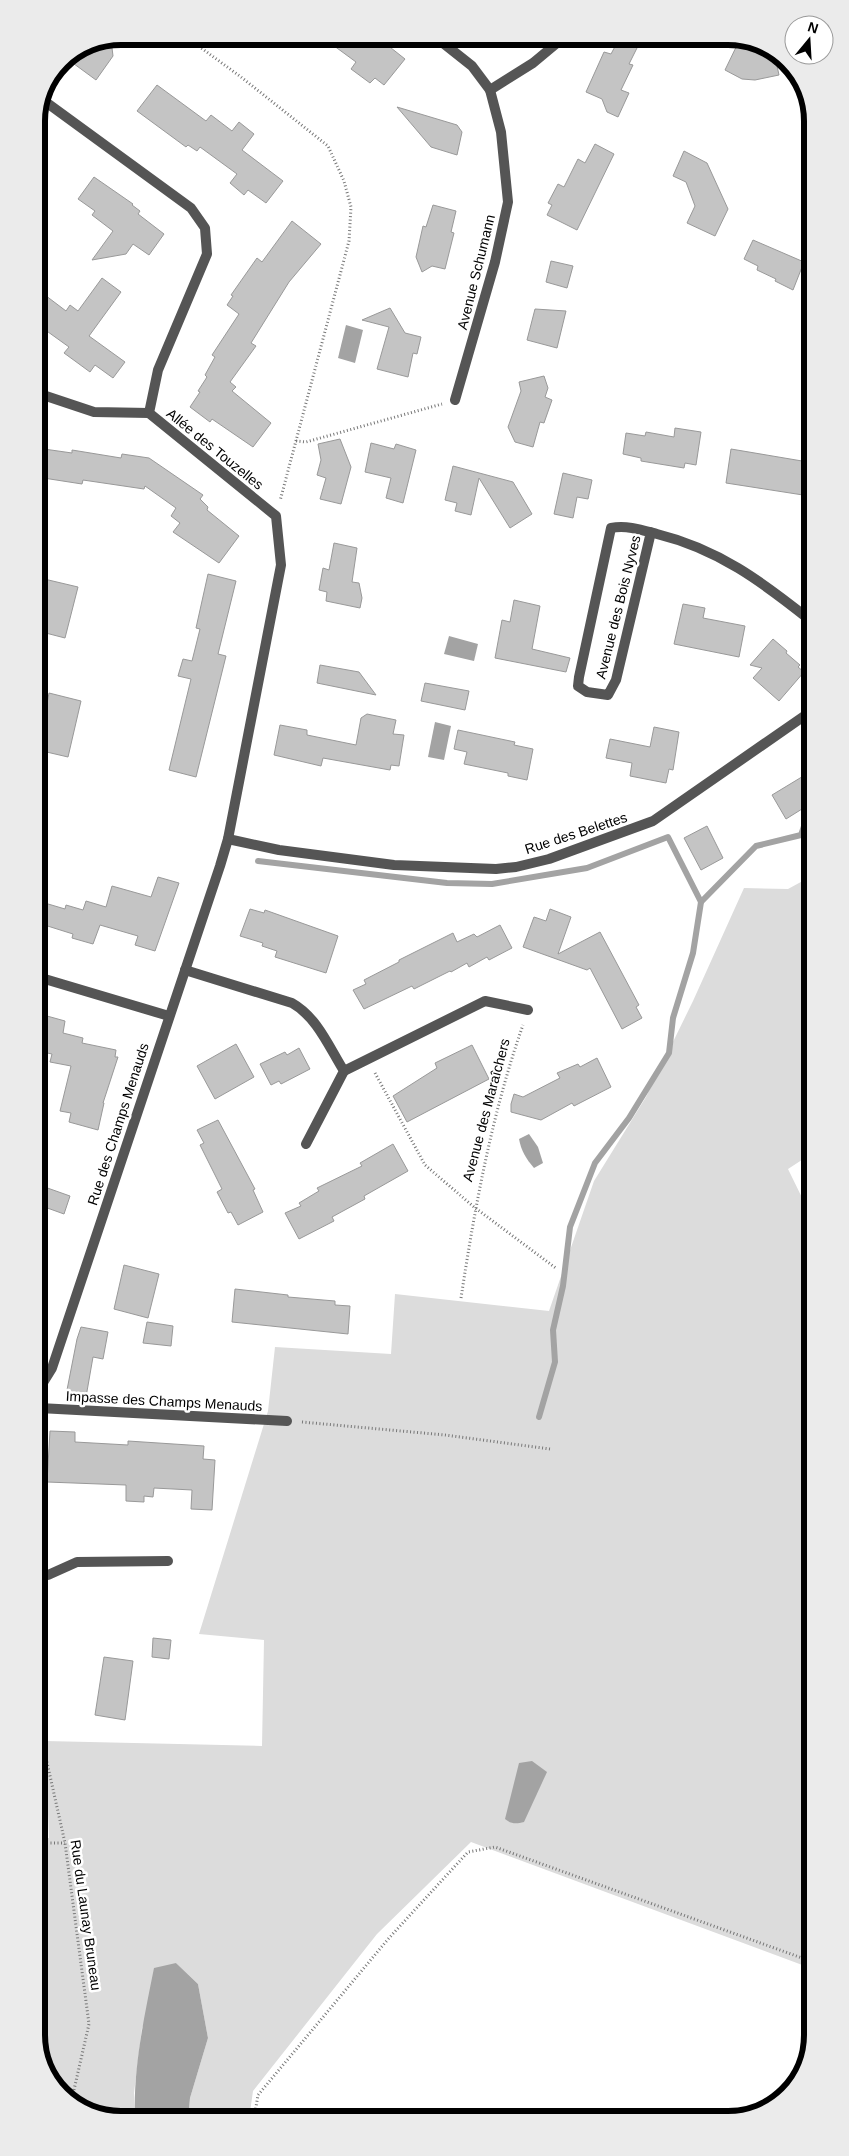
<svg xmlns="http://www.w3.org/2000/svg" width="849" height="2156" viewBox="0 0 849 2156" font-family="Arial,sans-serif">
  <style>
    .green { fill: #dcdcdc }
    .water { fill: #a3a3a3 }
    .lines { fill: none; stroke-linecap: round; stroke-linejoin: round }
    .stream { stroke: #a3a3a3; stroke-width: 6 }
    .building { fill: #c4c4c4; stroke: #999 }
    .path { stroke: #777; stroke-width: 3; stroke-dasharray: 1 2.5; stroke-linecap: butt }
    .service { stroke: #555; stroke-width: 10 }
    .minor { stroke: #555; stroke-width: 10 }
    .labels { text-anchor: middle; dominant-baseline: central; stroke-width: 5; stroke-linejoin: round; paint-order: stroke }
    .street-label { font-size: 14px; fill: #000; stroke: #fff }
    .rim { fill: none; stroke: #000; stroke-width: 6 }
  </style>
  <rect width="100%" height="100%" fill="#fff"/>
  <path class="green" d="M810,877L811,1154L788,1169L811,1216L813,1969L471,1842L377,1934L253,2091L249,2119H188L190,2098L208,2038L198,1984L176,1963L142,2028L134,2093L135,2119L115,2120L69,2102L41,2062L40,1838H49L45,1741L262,1746L264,1640L199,1634L268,1411L275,1347L391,1354L395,1294L549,1311L594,1181L646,1097L693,1001L744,888L788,889Z"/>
  <g class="water">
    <path d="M346,325L363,330L355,363L338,358Z"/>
    <path d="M449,636L478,644L474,661L444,654Z"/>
    <path d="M435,722L451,726L444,760L428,757Z"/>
    <path d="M529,1134L538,1147L543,1163L534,1168C526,1159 521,1150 519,1139Z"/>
    <path d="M532,1761L547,1772L524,1822C516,1824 511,1824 505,1819L519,1763Z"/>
    <path d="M176,1963L198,1984L208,2038L190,2098L188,2119H135C133,2068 144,2018 154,1968Z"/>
  </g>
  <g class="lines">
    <g class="stream">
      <path d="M258,861L447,883L492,884L587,868L668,837L701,902L756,846L801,835L810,809"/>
      <path d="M539,1417L555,1362L553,1330L563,1286L570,1227L595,1163L629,1118L669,1053L673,1018L693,953L701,902"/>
    </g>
  </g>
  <g class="building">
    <path d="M619,39L637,48L629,64L633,65L621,90L629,93L618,117L607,112L602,99L586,92L604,52L611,54Z"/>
    <path d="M740,39L774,52L779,75L755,80L742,79L725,70Z"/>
    <path d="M326,40H381L405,59L384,85L375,78L370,83L351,69L356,62Z"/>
    <path d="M105,42L112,48L113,56L96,80L66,58L89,43Z"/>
    <path d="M157,85L206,121L211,115L232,131L239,122L254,134L242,150L283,181L266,203L248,190L244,195L230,183L237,174L200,147L197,151L188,145L186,147L137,111Z"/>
    <path d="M397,107L457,125L462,132L457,155L431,147Z"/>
    <path d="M595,144L614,154L577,230L547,215L552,205L548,203L558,184L564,187L578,159L585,163Z"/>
    <path d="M684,151L707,163L728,209L715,236L687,223L695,206L686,182L673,176Z"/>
    <path d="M94,177L133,204L132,205L140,211L138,214L164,234L149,255L133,244L126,254L92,260L113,231L92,215L95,211L78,199Z"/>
    <path d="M433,205L456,211L451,232L454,233L445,269L432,266L422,272L416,257L423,226L426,227Z"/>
    <path d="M292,221L321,244L289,282L251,343L256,346L230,382L236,387L232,391L271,423L253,447L212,419L210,422L190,407L200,392L198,391L207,377L205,375L215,357L212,355L239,314L227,305L233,296L231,295L257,258L262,262Z"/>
    <path d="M753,240L804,262L793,290L775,281L776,279L757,270L758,266L744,259Z"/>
    <path d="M551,261L573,266L567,288L546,282Z"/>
    <path d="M102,278L121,292L89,336L125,362L113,378L95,365L90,372L75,361L64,353L69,347L37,324V289L66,311L70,305L78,311Z"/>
    <path d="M390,308L405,333L421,337L417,354L413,353L408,377L377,369L389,327L362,320Z"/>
    <path d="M535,309L566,311L557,348L527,340Z"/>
    <path d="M544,376L548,388L545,397L552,400L544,423L540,422L533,447L515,442L508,427L521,391L519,382Z"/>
    <path d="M675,428L701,432L696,465L685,463L684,468L641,461V458L623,454L626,433L645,436L646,432L674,437Z"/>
    <path d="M340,439L351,467L341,504L320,499L326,478L317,475L321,460L318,444Z"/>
    <path d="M371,443L394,449L396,444L416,450L403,503L386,498L391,478L365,472Z"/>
    <path d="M44,449L72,453V450L121,458L122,454L149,458L203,495L200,499L208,507L207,510L239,536L219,563L173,532L180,523L171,516L176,508L145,486L144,489L83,480L82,484L37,477V453L43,454Z"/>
    <path d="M731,449L808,462L803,495L726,483Z"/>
    <path d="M453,466L513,482L532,514L510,528L479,478L471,515L455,511L457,503L445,500Z"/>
    <path d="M563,473L592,480L588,499L577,497L573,518L554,514Z"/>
    <path d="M334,543L357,548L352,582L359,583L362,598L360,608L326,601L327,592L319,590L323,568L329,570Z"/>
    <path d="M208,574L236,581L218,654L226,656L196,777L169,770L191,679L178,676L183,659L192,661L200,629L196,628Z"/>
    <path d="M40,578L78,587L65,638L38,631L37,588Z"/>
    <path d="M514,600L540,606L532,649L570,658L566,672L495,658L502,620L510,622Z"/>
    <path d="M683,604L705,608L703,618L745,626L739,657L674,644Z"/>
    <path d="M773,639L787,651L786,653L800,665L798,667L804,672L779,701L753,678L762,668L750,665Z"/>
    <path d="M320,665L359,672L376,695L317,683Z"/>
    <path d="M425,683L469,691L465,710L421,701Z"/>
    <path d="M49,693L81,701L68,757L38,750Z"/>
    <path d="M367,714L396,720L393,734L404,735L399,766L391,765L390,770L323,758L321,766L274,755L280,725L307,730V735L356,745L361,718Z"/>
    <path d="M654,727L679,732L673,770L669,769L666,783L630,776L632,763L606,758L610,739L650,747Z"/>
    <path d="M458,730L515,742L514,745L533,749L527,780L508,776V773L464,764L467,752L454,749Z"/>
    <path d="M810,772V795L805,801L802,809L786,819L772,795Z"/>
    <path d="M707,826L723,858L701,870L684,838Z"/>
    <path d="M158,877L179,883L155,951L135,945L138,936L100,925L93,944L72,938L73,934L38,923V901L65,909L66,905L83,910L86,901L106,907L112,886L151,897Z"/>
    <path d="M250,909L264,913L265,910L338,936L326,973L275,957L277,951L262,946L263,943L240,936Z"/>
    <path d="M550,909L571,917L558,954L600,932L639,1005L636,1007L642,1018L622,1029L590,968L587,970L523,947L534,917L546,921Z"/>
    <path d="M500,925L512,948L489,960L487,957L469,967L467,963L451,972L450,971L414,989L412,986L364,1009L353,990L366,984L364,980L399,962V960L453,933L457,942L474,934L477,937Z"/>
    <path d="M47,1016L65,1021L63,1033L83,1038L82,1043L116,1050L115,1057H118L103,1103H104L98,1130L69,1122L71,1113L60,1111L71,1066L50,1062L52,1054L38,1051V1023L45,1025Z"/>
    <path d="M236,1044L254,1077L215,1099L197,1066Z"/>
    <path d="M472,1045L489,1079L407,1122L393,1096L437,1068L435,1063Z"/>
    <path d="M299,1048L310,1069L281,1084L279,1081L271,1085L260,1064L285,1052L287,1055Z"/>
    <path d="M597,1058L611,1087L574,1106L572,1103L541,1120L511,1112V1104L514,1094L523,1097L560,1078L557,1073L578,1064L580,1067Z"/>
    <path d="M218,1120L255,1189L253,1190L263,1212L238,1225L231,1212L228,1213L217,1192L222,1189L200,1145L204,1143L197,1130Z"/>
    <path d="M393,1144L408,1171L364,1196L365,1199L332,1217L334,1221L299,1239L285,1213L301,1206L299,1203L319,1191L317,1188L362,1166L360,1163Z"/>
    <path d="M39,1185L70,1196L64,1214L39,1205Z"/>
    <path d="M124,1265L159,1274L148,1318L114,1309Z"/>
    <path d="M235,1289L288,1295V1297L335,1301V1305L350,1306L348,1334L232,1322Z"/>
    <path d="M147,1322L173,1326L171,1346L143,1343Z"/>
    <path d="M81,1327L108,1332L103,1359L93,1357L86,1397L66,1395L77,1339Z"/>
    <path d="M50,1431L75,1432V1442L128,1445V1441L204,1446L203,1459L215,1460L212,1510L191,1509L192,1490L154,1488L153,1497L144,1496V1502L126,1501V1485L47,1482Z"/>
    <path d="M153,1638L171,1640L169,1659L152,1657Z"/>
    <path d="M104,1657L133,1661L125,1720L95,1715Z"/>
  </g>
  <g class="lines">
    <g class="path">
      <path d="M193,42L241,77L328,146L344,181L351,207L349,241L280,501"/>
      <path d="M296,441L306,442L442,404"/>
      <path d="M375,1073L425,1165L474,1207L557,1269"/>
      <path d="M461,1298C475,1206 492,1113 523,1025"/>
      <path d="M302,1422L445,1435L550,1449"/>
      <path d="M40,1731L65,1843L89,2024L71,2103"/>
      <path d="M40,1843H65"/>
      <path d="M254,2119L258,2095L389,1938L468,1852L495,1847L813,1962"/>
    </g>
    <path class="service" d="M40,1575H48L77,1562L168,1561"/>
    <g class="minor">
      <path d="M438,39L472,66L490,90L501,132L508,202L495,262L455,400"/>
      <path d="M490,90L533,63L563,38"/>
      <path d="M37,393L94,412L149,413"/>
      <path d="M651,532L616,680L608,695L587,692L578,686L579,677L611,528C627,525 642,530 657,534C718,549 761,581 810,620"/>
      <path d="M228,839L279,850L394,865L496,869L516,867L549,859L653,821L810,712"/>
      <path d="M185,970L292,1003C317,1017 329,1047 344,1071L306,1144"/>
      <path d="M38,977L169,1016"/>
      <path d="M344,1071L485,1001L528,1010"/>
      <path d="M39,1389L52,1368L220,866L228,839L281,565L276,516L149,413L158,370L207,254L205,228L191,208L43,100"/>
      <path d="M39,1408L287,1421"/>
    </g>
  </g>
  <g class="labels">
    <g class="street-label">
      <text transform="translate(476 272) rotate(-76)">Avenue Schumann</text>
      <text transform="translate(215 449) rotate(39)">Allée des Touzelles</text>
      <text transform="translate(618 607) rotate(-76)">Avenue des Bois Nyves</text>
      <text transform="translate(576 833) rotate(-18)">Rue des Belettes</text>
      <text transform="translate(486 1110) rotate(-75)">Avenue des Maraîchers</text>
      <text transform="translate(118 1124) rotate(-72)">Rue des Champs Menauds</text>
      <text transform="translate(164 1401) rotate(3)">Impasse des Champs Menauds</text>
      <text transform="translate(86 1915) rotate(82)">Rue du Launay Bruneau</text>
    </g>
  </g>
  <path d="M0 0H849V2156H0ZM121 45H728A76 76 0 0 1 804 121V2035A76 76 0 0 1 728 2111H121A76 76 0 0 1 45 2035V121A76 76 0 0 1 121 45Z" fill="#ebebeb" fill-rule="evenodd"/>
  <path class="rim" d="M121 45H728A76 76 0 0 1 804 121V2035A76 76 0 0 1 728 2111H121A76 76 0 0 1 45 2035V121A76 76 0 0 1 121 45Z"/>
  <g transform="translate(809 40) rotate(18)"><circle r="24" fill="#ffffff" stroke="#999999"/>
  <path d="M0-4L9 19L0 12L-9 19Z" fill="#000000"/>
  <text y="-8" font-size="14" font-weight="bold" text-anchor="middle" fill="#000000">N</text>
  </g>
</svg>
